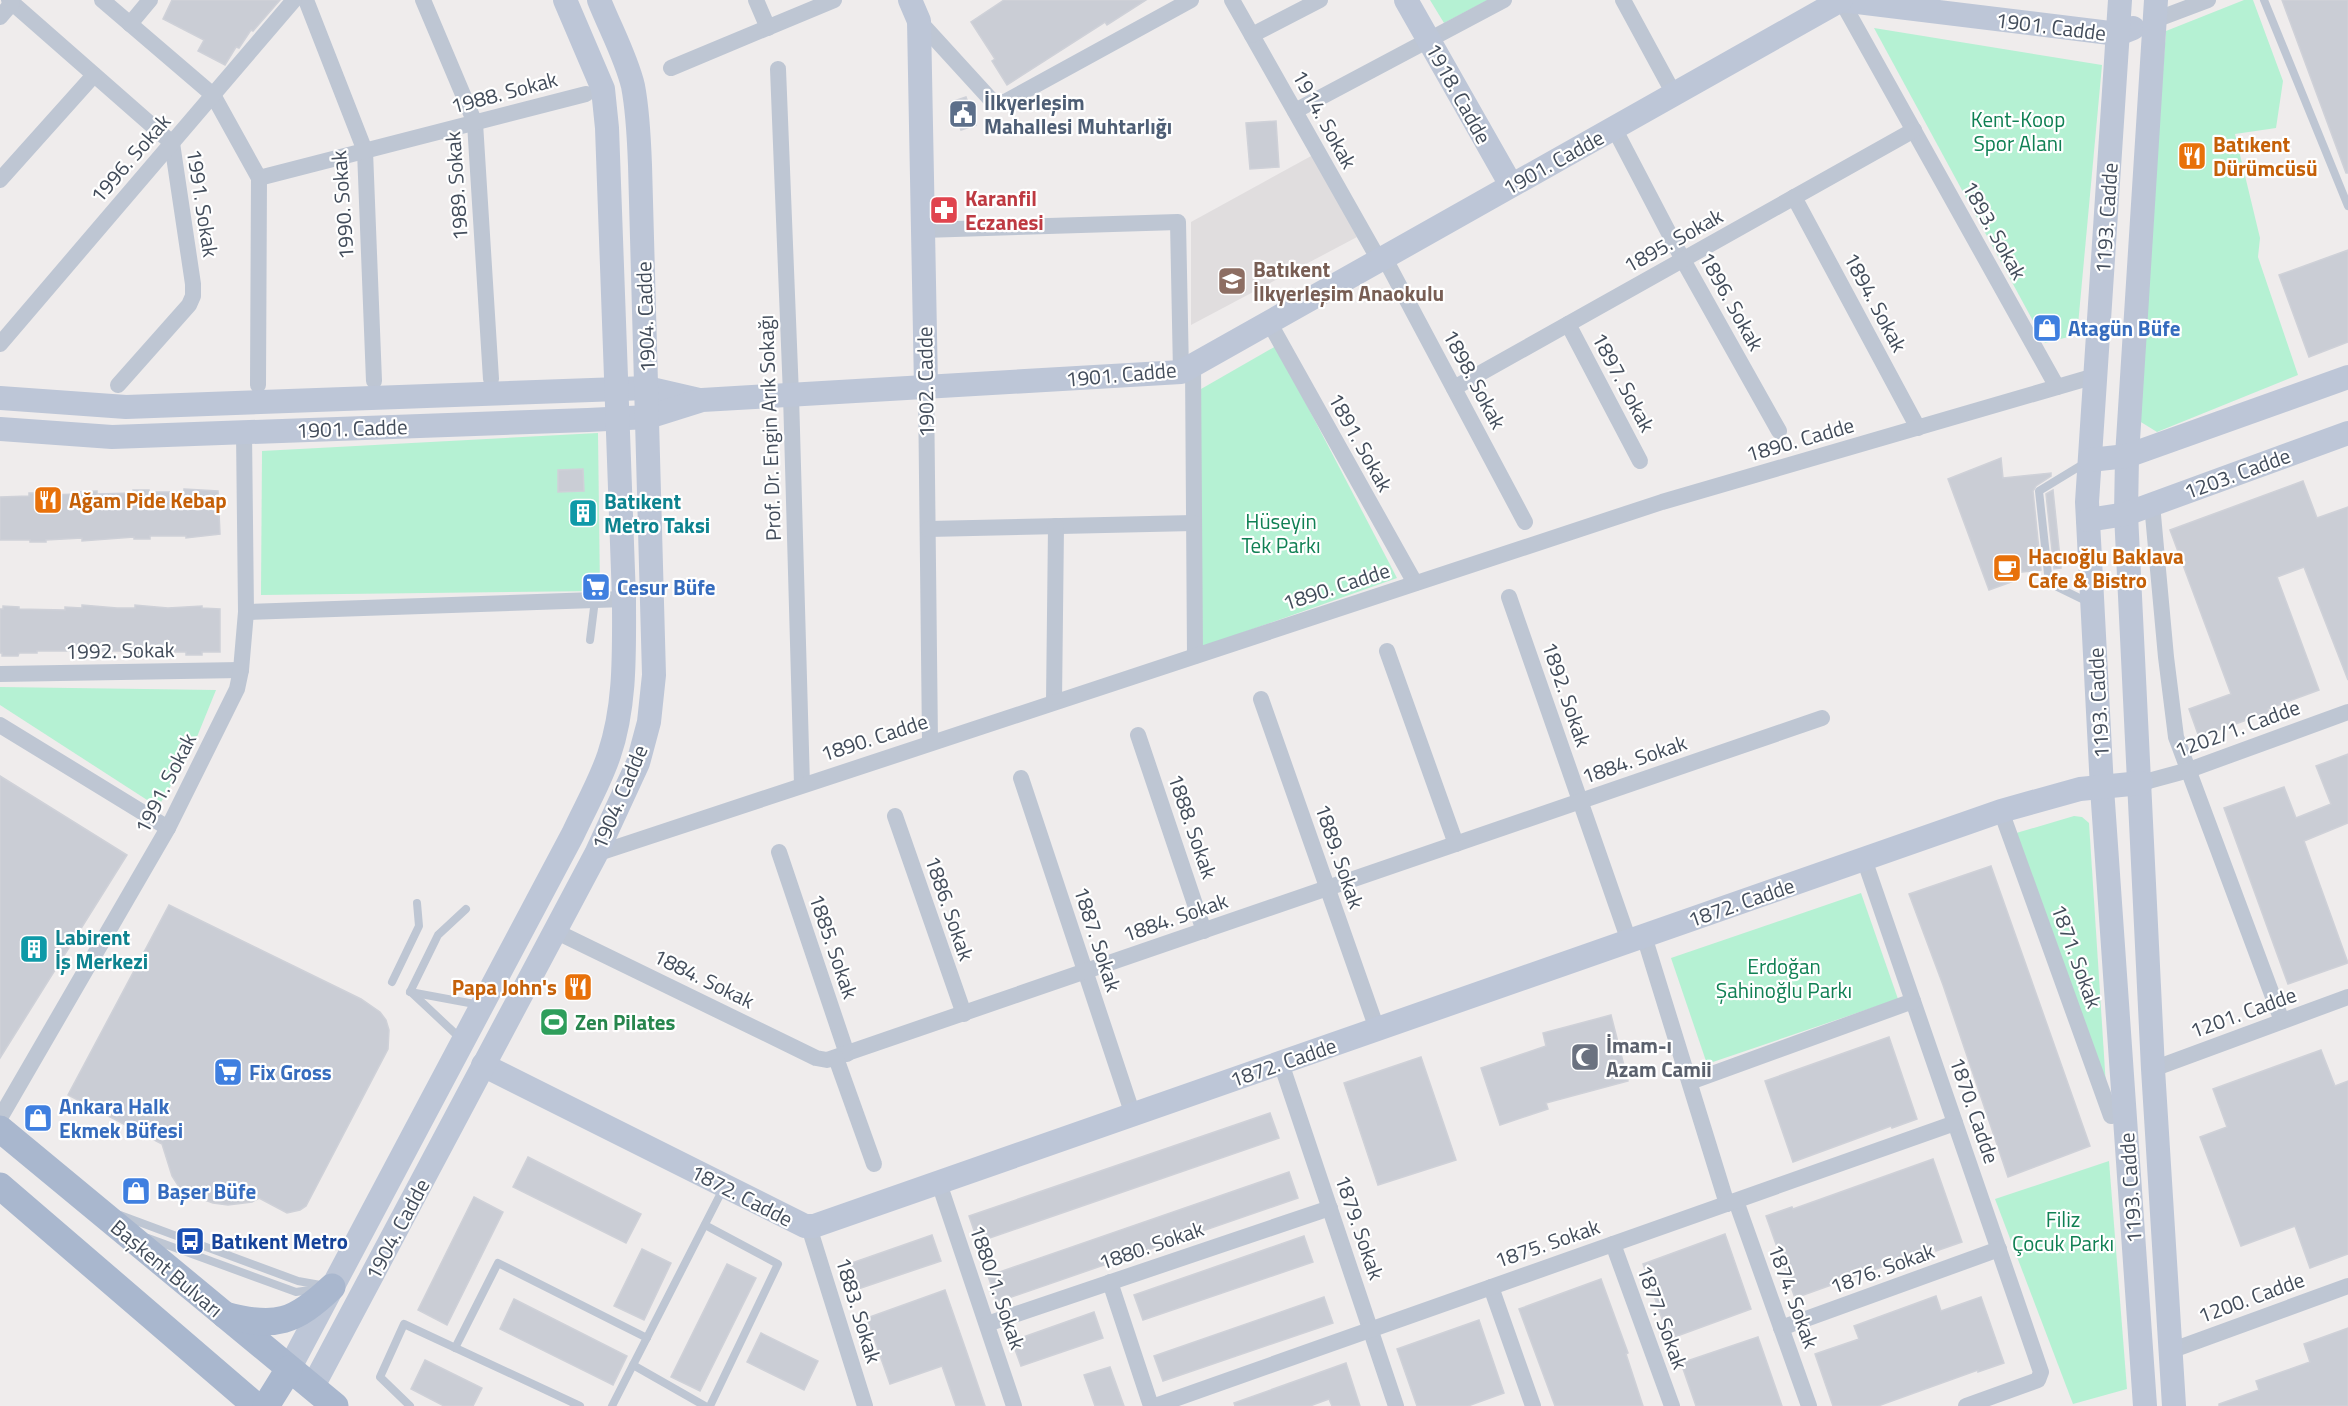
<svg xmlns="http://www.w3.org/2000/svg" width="2348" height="1406" viewBox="0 0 2348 1406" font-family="'Titillium Web',sans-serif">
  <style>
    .education { fill: #e0ddde }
    .green { fill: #b5f1d3 }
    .building { fill: #cacdd5; stroke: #cfd1d8; stroke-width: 1.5 }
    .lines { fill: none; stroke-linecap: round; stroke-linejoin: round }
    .lane { stroke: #bec6d3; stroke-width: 8 }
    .street { stroke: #bec6d3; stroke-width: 16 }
    .secondary { stroke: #bdc6d7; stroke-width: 24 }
    .primary { stroke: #a9b7ce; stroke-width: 27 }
    .labels { text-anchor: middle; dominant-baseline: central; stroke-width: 4.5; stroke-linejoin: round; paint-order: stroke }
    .street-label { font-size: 21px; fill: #434d5b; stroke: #fff }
    .service-label { font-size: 21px; font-weight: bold; fill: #4e5e75; stroke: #fff; text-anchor: start }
    .park-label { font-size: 21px; fill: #108054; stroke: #fff }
    .food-label { font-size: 21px; font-weight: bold; fill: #c56008; stroke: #fff; text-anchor: start }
    .health-label { font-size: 21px; font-weight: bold; fill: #be3a42; stroke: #fff; text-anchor: start }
    .education-label { font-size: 21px; font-weight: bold; fill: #785e54; stroke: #fff; text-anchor: start }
    .shop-label { font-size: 21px; font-weight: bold; fill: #366cbe; stroke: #fff; text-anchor: start }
    .culture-label { font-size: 21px; font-weight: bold; fill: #0d838f; stroke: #fff; text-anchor: start }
    .leisure-label { font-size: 21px; font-weight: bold; fill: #27864d; stroke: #fff; text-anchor: start }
    .worship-label { font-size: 21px; font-weight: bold; fill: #5b616d; stroke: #fff; text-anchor: start }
    .transit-label { font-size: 21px; font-weight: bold; fill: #164399; stroke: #fff; text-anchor: start }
  </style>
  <rect width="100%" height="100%" fill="#efecec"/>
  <path class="education" d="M1313,155L1357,237L1191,325V222Z"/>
  <g class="green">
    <path d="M1430,0H1488L1444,23Z"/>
    <path d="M2244,0H2253L2283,81L2276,128L2235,134L2260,238L2258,257L2298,375L2157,432L2136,419L2166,31Z"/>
    <path d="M1874,28L2102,65L2078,325L2072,336L2045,343Z"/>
    <path d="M1276,346L1397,578L1199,648L1201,389Z"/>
    <path d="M598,433L600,591L261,595L262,451Z"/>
    <path d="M0,687L216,690L190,754L158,807L0,705Z"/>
    <path d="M2074,816L2082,817L2089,823L2106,1086L2013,834Z"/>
    <path d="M1861,893L1898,999L1707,1064L1671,958Z"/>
    <path d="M2109,1161L2127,1389L2073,1404L1995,1199Z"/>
  </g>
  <g class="building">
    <path d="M172,0H280L253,31L251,30L239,48L236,47L225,65L198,51L204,40L163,19Z"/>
    <path d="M1004,0H1146L1107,25L1105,22L1007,85L992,61L995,59L971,22Z"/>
    <path d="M2282,0H2348V173H2346Z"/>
    <path d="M966,97L976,125L961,130L951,102Z"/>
    <path d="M1276,121L1279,167L1250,169L1246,123Z"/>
    <path d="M2348,250V342L2309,357L2279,275Z"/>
    <path d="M2001,458L2003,478L2051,473V476L2036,486L2033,491L2041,570L2013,573L2014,581L1989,590L1948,479Z"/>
    <path d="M583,469L584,491L558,492V470Z"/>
    <path d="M2303,481L2317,518L2348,507V680L2304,567L2277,577L2319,690L2268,709L2269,712L2199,737L2189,709L2231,694L2170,530Z"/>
    <path d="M184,489L218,491L220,534L186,538V536H150V539H134V537L82,541V538L46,540V542H30V540H0V497L29,496V493H45V495L81,494L80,492L97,491V494L133,493V490H149V492H184Z"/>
    <path d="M2053,490L2061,568L2054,569L2046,494Z"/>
    <path d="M590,500L594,523L577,526L573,503Z"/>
    <path d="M82,605L117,608H135V605L168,608L202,606V608L220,609V652H202V655H186V652H150V654H134V651H98V654H82V651H37V653H19L18,656H2V653H0V609H3V606L19,607V609L65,610V607L82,608Z"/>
    <path d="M2348,754V823L2304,841L2348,963L2288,984L2224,808L2284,787L2296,818L2331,804L2316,766Z"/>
    <path d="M0,776L127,855L0,1058Z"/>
    <path d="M1991,866L2090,1146L2008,1177L1943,985L1909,894Z"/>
    <path d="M169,905L361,999L380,1012L386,1020L389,1030L388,1049L306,1206L300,1210L287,1213L259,1198L252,1202L228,1205L213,1203L191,1195L179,1187L172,1176L162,1144L68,1095Z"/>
    <path d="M1611,1015L1628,1081L1546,1103L1548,1109L1500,1125L1481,1068L1546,1046L1543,1033Z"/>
    <path d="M1889,1037L1917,1119L1892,1128L1891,1126L1793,1162L1765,1081Z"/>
    <path d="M2321,1050L2335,1086L2348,1081V1254L2310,1268L2295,1226L2241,1246L2200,1137L2227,1127L2213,1089Z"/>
    <path d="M1421,1057L1456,1160L1378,1185L1344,1083Z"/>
    <path d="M1270,1113L1279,1138L978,1242L969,1216Z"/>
    <path d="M528,1157L641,1214L626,1243L513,1187Z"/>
    <path d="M1933,1159L1962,1242L1936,1251L1935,1248L1795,1298L1766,1216L1792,1207L1793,1209Z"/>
    <path d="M1289,1172L1298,1198L997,1302L988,1276Z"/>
    <path d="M474,1197L503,1212L447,1325L418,1310Z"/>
    <path d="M1725,1234L1751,1309L1669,1339L1643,1264Z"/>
    <path d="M932,1235L941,1261L858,1289L849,1264Z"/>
    <path d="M1304,1236L1313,1262L1143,1320L1134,1295Z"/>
    <path d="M642,1249L671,1263L644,1320L614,1306Z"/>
    <path d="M727,1264L756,1278L700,1391L671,1377Z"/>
    <path d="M1601,1279L1628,1353L1626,1354L1643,1406H1555L1519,1309Z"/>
    <path d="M945,1290L968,1356L985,1406H956L942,1366L890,1384L884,1367L867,1318Z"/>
    <path d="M1936,1296L1941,1311L1981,1297L2004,1363L1978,1372V1370L1878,1406H1833L1815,1354L1859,1339L1854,1326Z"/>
    <path d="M1324,1297L1333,1323L1163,1381L1154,1356Z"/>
    <path d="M514,1299L627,1356L613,1385L500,1329Z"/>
    <path d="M1094,1312L1103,1338L1021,1366L1012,1341Z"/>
    <path d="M1479,1320L1504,1393L1468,1406H1417L1397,1349Z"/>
    <path d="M2348,1328V1406H2219V1404L2259,1390L2256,1381L2310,1362L2304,1344Z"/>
    <path d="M761,1333L818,1361L804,1390L747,1362Z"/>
    <path d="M1758,1337L1782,1406H1696L1681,1363Z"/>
    <path d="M425,1360L482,1388L473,1406H444L411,1389Z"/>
    <path d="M1346,1363L1360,1406H1332L1329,1399L1310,1406H1235L1234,1403Z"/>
    <path d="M1110,1367L1124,1406H1095L1084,1375Z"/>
  </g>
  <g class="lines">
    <g class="lane">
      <path d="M2264,0L2348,206"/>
      <path d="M2085,463L2039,491L2049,583L2090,603"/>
      <path d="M590,640L595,600"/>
      <path d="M392,982L419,926L417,903"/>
      <path d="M410,992L438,935L466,909"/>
      <path d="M410,992L480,1005"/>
      <path d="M411,992L460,1038"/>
      <path d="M120,1215L298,1281L326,1286"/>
      <path d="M705,1225L778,1264L710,1406"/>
      <path d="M148,1238L296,1292L317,1289"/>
      <path d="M455,1348L498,1263L647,1338"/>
      <path d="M633,1365L705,1406"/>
      <path d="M410,1406L380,1377L404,1324L580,1406"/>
      <path d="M612,1406L723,1189"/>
    </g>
    <g class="street">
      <path d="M9,0L172,143L193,284V296L189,305L118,385"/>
      <path d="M102,0L213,95L259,178L258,385"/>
      <path d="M306,0L365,151L374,381"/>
      <path d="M423,0L475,123L491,379"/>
      <path d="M756,0L768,28"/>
      <path d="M1232,0L1379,260"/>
      <path d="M1623,0L1674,94"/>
      <path d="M1841,0L2057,387"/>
      <path d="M0,17L12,3"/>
      <path d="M2155,20L2208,0"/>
      <path d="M919,21L993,102L1003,103L1191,0"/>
      <path d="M130,24L150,0"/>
      <path d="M1252,35L1320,0"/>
      <path d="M671,68L834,0"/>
      <path d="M778,69L791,395L802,785"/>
      <path d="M1295,111L1504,0"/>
      <path d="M1614,128L1683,260L1779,431"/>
      <path d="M259,178L586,94"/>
      <path d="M0,180L94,75"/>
      <path d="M1794,197L1918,428"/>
      <path d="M923,230L1178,222L1181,372"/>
      <path d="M1384,257L1525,522"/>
      <path d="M1269,322L1415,583"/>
      <path d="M1568,324L1640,461"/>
      <path d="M0,344L294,0"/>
      <path d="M1193,365L1195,656"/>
      <path d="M926,387L930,742"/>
      <path d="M1454,388L1914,130"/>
      <path d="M2152,504L2166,657L2176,737L2282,1021"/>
      <path d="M928,529L1194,523"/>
      <path d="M1509,597L1629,941"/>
      <path d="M246,612L624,599"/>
      <path d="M1387,651L1456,844"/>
      <path d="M0,674L241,670"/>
      <path d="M1261,699L1377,1029"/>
      <path d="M1054,702L1056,526"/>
      <path d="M0,725L168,828"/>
      <path d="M1138,735L1204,931"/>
      <path d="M1021,778L1133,1115"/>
      <path d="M2141,783L2189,770L2348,712"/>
      <path d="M2001,811L2111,1116"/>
      <path d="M895,816L964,1014"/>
      <path d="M779,852L847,1054"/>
      <path d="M596,854L1662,502L2095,376"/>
      <path d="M1864,859L2041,1372L2038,1380L1966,1406"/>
      <path d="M555,931L816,1058L827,1060L1822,718"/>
      <path d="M1644,936L1727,1204"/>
      <path d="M836,1058L874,1164"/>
      <path d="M1281,1063L1396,1406"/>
      <path d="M2153,1069L2348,997"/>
      <path d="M1690,1082L1913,1001"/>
      <path d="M0,1118L168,828L237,689L241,670L246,612L244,432"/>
      <path d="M939,1183L1014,1406"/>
      <path d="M1736,1201L1809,1406"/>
      <path d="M809,1227L865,1406"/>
      <path d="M1613,1244L1672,1406"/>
      <path d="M1110,1282L1151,1406"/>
      <path d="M1491,1287L1533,1406"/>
      <path d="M987,1324L1330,1208"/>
      <path d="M1781,1328L1999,1249"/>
      <path d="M2170,1351L2348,1286"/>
      <path d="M1155,1406L1955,1123"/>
    </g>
    <g class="secondary">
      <path d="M910,0L919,21L926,387"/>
      <path d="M1406,0L1511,185"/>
      <path d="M1841,0L2118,34L2133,28"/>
      <path d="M2120,0L2087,502L2102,788L2145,1406"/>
      <path d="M2156,0L2127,456L2126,514L2153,1069L2174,1406"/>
      <path d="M0,398L126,407L647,388L699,400"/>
      <path d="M0,429L112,437L588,420L648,417L702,400L1181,372L1841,0"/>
      <path d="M2090,460L2127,456L2348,377"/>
      <path d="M2088,520L2126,514L2348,433"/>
      <path d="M483,1065L805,1226H814L2001,811L2080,789L2141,783"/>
      <path d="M289,1369L573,834C585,808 600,782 609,755C626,705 624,651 624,599L607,128L603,89L565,0"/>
      <path d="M312,1388L596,854L638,763L649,722L654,675L640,165C639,138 638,112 633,86C626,57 610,28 599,0"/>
    </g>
    <g class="primary">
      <path d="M0,1129L335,1406"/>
      <path d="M0,1186L256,1406"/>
      <path d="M225,1315C276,1329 295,1322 332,1287"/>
      <path d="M266,1406L289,1369"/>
    </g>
  </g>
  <defs>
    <g id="civic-square" transform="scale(1.5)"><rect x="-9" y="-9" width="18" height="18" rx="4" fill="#5c6f8a" stroke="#fff"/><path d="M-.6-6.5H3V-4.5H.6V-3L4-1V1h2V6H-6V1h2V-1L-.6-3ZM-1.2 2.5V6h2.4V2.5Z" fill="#fff"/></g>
    <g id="restaurant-square" transform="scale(1.5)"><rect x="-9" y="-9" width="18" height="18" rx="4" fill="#e8710a" stroke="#fff"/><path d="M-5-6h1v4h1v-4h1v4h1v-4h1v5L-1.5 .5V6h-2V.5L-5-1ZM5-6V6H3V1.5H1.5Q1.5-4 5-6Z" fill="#fff"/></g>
    <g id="pharmacy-square" transform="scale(1.5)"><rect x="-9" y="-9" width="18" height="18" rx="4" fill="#e0444e" stroke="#fff"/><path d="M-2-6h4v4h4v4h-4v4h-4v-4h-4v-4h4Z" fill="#fff"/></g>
    <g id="school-square" transform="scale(1.5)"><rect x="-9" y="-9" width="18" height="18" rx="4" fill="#8d6e63" stroke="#fff"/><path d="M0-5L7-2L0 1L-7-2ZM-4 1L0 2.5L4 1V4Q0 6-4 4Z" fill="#fff"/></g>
    <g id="shop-square" transform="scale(1.5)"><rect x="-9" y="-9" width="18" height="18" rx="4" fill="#3f7fe0" stroke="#fff"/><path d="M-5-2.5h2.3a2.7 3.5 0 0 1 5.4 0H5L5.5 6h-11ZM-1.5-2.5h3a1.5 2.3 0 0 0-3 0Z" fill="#fff"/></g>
    <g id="building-square" transform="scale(1.5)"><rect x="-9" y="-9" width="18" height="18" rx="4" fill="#0f9aa8" stroke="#fff"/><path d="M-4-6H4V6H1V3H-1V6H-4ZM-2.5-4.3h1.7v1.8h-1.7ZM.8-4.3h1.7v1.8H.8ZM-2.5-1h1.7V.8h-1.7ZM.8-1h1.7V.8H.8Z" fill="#fff"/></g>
    <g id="cafe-square" transform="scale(1.5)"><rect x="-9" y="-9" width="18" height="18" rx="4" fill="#e8710a" stroke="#fff"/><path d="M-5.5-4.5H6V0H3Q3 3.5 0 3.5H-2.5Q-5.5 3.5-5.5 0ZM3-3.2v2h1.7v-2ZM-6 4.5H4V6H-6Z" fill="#fff"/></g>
    <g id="supermarket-square" transform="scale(1.5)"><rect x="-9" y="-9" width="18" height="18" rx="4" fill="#3f7fe0" stroke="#fff"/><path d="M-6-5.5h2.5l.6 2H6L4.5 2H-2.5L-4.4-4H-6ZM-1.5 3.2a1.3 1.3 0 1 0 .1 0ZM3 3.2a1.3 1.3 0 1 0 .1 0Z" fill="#fff"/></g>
    <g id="stadium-square" transform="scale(1.5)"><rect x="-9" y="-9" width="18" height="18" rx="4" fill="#2e9e5b" stroke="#fff"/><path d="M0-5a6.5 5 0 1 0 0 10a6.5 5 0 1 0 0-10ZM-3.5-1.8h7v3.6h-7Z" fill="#fff"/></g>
    <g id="mosque-square" transform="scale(1.5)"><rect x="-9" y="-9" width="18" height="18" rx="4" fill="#6b7280" stroke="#fff"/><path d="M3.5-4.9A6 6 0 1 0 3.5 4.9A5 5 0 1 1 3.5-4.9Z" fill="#fff"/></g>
    <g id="bus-square" transform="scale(1.5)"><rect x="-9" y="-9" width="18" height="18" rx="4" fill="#1a4fb4" stroke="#fff"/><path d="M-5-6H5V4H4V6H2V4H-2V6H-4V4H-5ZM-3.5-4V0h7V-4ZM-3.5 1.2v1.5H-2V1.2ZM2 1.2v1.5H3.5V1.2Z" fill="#fff"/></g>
  </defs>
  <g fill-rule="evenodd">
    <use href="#civic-square" x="963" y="114"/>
    <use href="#restaurant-square" x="2192" y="156"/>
    <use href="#pharmacy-square" x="944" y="210"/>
    <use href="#school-square" x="1232" y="281"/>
    <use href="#shop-square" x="2047" y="328"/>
    <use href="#restaurant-square" x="48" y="500"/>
    <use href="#building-square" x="583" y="513"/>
    <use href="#cafe-square" x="2007" y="568"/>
    <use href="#supermarket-square" x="596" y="587"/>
    <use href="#building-square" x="34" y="949"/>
    <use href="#restaurant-square" x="578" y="987"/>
    <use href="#stadium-square" x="554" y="1022"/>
    <use href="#mosque-square" x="1585" y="1057"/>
    <use href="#supermarket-square" x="228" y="1072"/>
    <use href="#shop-square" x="38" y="1118"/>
    <use href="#shop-square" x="136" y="1191"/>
    <use href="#bus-square" x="190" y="1241"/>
  </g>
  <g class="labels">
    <g class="street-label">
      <text transform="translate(2051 26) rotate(7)">1901. Cadde</text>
      <text transform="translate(504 92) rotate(-15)">1988. Sokak</text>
      <text transform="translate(1459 93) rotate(61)">1918. Cadde</text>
      <text transform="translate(1325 119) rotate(61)">1914. Sokak</text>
      <text transform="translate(130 158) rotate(-49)">1996. Sokak</text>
      <text transform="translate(1553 162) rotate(-29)">1901. Cadde</text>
      <text transform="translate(456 186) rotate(-94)">1989. Sokak</text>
      <text transform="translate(203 203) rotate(81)">1991. Sokak</text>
      <text transform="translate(342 205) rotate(-94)">1990. Sokak</text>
      <text transform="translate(2106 218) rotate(-86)">1193. Cadde</text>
      <text transform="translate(1995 230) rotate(61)">1893. Sokak</text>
      <text transform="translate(1673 240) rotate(-29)">1895. Sokak</text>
      <text transform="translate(1732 301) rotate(61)">1896. Sokak</text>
      <text transform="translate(1876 302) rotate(62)">1894. Sokak</text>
      <text transform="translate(645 317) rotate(-92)">1904. Cadde</text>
      <text transform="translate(1121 374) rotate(-5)">1901. Cadde</text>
      <text transform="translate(1475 379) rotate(62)">1898. Sokak</text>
      <text transform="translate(925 382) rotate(-91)">1902. Cadde</text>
      <text transform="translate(1624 382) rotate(62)">1897. Sokak</text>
      <text transform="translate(352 428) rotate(-2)">1901. Cadde</text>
      <text transform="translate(769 428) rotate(-92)">Prof. Dr. Engin Arık Sokağı</text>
      <text transform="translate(1800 439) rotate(-16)">1890. Cadde</text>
      <text transform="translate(1361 442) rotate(61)">1891. Sokak</text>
      <text transform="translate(2237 473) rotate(-20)">1203. Cadde</text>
      <text transform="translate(1336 586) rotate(-18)">1890. Cadde</text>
      <text transform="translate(120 650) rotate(-1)">1992. Sokak</text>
      <text transform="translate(1567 694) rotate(71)">1892. Sokak</text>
      <text transform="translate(2098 703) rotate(-93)">1193. Cadde</text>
      <text transform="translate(2237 728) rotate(-20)">1202/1. Cadde</text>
      <text transform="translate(874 737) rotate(-18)">1890. Cadde</text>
      <text transform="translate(1634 759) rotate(-19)">1884. Sokak</text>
      <text transform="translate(165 783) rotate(-63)">1991. Sokak</text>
      <text transform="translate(619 797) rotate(-67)">1904. Cadde</text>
      <text transform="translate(1193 826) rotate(71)">1888. Sokak</text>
      <text transform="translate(1340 856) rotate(71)">1889. Sokak</text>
      <text transform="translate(1741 902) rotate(-19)">1872. Cadde</text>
      <text transform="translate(950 908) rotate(71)">1886. Sokak</text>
      <text transform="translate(1175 917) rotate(-19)">1884. Sokak</text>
      <text transform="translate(1098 939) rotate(72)">1887. Sokak</text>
      <text transform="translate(834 946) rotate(71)">1885. Sokak</text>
      <text transform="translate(2077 956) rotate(70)">1871. Sokak</text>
      <text transform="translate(704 978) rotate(26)">1884. Sokak</text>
      <text transform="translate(2243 1012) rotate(-20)">1201. Cadde</text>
      <text transform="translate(1283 1062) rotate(-19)">1872. Cadde</text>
      <text transform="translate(1975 1110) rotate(71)">1870. Cadde</text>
      <text transform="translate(2130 1188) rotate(-94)">1193. Cadde</text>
      <text transform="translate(742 1195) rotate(27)">1872. Cadde</text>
      <text transform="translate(1360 1227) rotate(71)">1879. Sokak</text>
      <text transform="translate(397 1229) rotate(-62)">1904. Cadde</text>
      <text transform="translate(1547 1243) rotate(-19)">1875. Sokak</text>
      <text transform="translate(1151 1245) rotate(-19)">1880. Sokak</text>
      <text transform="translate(167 1268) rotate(40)">Başkent Bulvarı</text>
      <text transform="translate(1882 1268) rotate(-20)">1876. Sokak</text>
      <text transform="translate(998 1287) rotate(71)">1880/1. Sokak</text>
      <text transform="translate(1794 1296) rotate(70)">1874. Sokak</text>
      <text transform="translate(2251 1297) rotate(-20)">1200. Cadde</text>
      <text transform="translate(859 1310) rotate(73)">1883. Sokak</text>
      <text transform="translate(1663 1317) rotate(70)">1877. Sokak</text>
    </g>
    <g class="service-label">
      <text x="984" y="102">İlkyerleşim<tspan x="984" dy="24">Mahallesi Muhtarlığı</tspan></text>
    </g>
    <g class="park-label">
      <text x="2018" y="119">Kent-Koop<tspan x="2018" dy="24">Spor Alanı</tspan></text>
      <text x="1281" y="521">Hüseyin<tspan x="1281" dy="24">Tek Parkı</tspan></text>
      <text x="1784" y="966">Erdoğan<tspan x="1784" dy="24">Şahinoğlu Parkı</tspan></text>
      <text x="2063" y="1219">Filiz<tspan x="2063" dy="24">Çocuk Parkı</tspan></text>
    </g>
    <g class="food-label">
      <text x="2213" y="144">Batıkent<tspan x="2213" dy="24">Dürümcüsü</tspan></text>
      <text x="69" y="500">Ağam Pide Kebap</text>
      <text x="2028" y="556">Hacıoğlu Baklava<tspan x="2028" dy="24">Cafe &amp; Bistro</tspan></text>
      <text x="557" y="987" text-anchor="end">Papa John's</text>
    </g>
    <g class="health-label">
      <text x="965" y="198">Karanfil<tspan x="965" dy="24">Eczanesi</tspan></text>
    </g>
    <g class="education-label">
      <text x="1253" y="269">Batıkent<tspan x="1253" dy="24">İlkyerleşim Anaokulu</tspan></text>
    </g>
    <g class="shop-label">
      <text x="2068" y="328">Atagün Büfe</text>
      <text x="617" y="587">Cesur Büfe</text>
      <text x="249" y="1072">Fix Gross</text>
      <text x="59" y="1106">Ankara Halk<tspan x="59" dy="24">Ekmek Büfesi</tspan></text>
      <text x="157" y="1191">Başer Büfe</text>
    </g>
    <g class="culture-label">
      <text x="604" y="501">Batıkent<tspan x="604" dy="24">Metro Taksi</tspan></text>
      <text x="55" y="937">Labirent<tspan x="55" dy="24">İş Merkezi</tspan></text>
    </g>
    <g class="leisure-label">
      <text x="575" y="1022">Zen Pilates</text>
    </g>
    <g class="worship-label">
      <text x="1606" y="1045">İmam-ı<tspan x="1606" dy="24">Azam Camii</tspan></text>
    </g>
    <g class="transit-label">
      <text x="211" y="1241">Batıkent Metro</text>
    </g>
  </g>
</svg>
